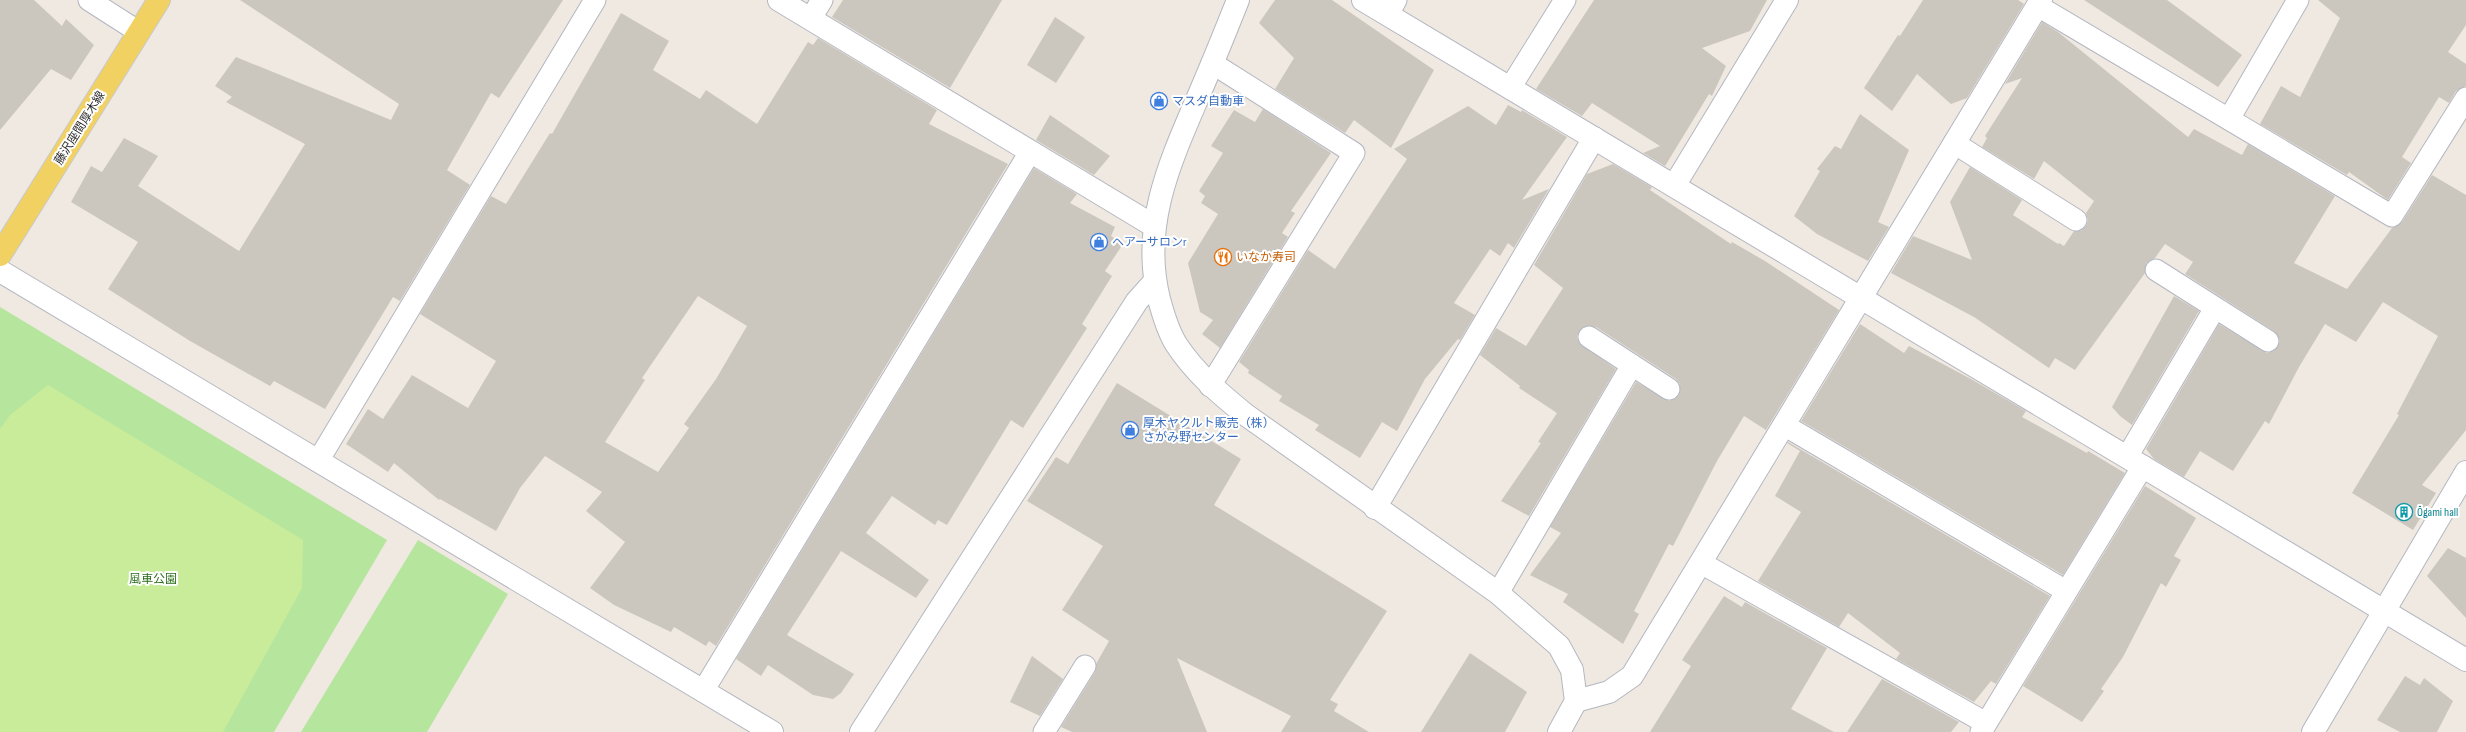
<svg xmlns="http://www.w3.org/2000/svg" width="2466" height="732" viewBox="0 0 2466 732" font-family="'Sofia Sans Condensed','Noto Sans JP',sans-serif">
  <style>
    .green { fill: #b6e59e }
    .pitch { fill: #c9ec9a }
    .building { fill: #cbc7bf; fill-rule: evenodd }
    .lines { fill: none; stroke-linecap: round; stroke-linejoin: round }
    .lane-casing { stroke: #b4b7c1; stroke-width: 23 }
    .street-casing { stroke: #b4b7c1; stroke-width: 24 }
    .secondary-casing { stroke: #b4b7c1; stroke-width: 24 }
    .primary-casing { stroke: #c9c9c9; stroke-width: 24 }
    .lane { stroke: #fff; stroke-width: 21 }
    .street { stroke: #fff; stroke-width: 22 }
    .secondary { stroke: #fff; stroke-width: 22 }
    .primary { stroke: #f2d163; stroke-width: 22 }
    .labels { text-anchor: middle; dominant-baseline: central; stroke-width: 4; stroke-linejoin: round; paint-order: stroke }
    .shop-label { font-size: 12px; fill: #366cbe; stroke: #fff; text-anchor: start }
    .street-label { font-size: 12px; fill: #2e2e2e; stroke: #fff }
    .food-label { font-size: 12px; fill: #c56008; stroke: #fff; text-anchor: start }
    .culture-label { font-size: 12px; fill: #0d838f; stroke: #fff; text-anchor: start }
    .park-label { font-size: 12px; fill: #2c6e1b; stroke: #fff }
  </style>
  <rect width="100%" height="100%" fill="#efe9e1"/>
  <g class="green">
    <path d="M0,307L387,540L274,732H0Z"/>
    <path d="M418,540L508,594L427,732H301Z"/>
  </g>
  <path class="pitch" d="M48,385L303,540L302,588L223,732H0V429L10,415Z"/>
  <g class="building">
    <path d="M0,0H34L62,26L66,19L94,45L71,80L51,69L0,130Z"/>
    <path d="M240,0H563L499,98L491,93L447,170L470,185L400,301L393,297L325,409L274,381L270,386L190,341L108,289L138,242L71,202L91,166L102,172L124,138L158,156L138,186L239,251L305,144L226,102L232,97L215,86L236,57L391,120L399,104Z"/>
    <path d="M843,0H1002L950,88L832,17Z"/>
    <path d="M1275,0H1332L1434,70L1391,148L1354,120L1345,133L1275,89L1294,58L1259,23Z"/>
    <path d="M1594,0H1767L1750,31L1702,48L1726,66L1712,96L1709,94L1665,166L1643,153L1660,146L1592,103L1582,116L1536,89Z"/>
    <path d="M1923,0H2018L2024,4L1967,98L1951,104L1917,74L1892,111L1864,88L1898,35L1900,36Z"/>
    <path d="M2084,0H2167L2242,55L2218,87Z"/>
    <path d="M2318,0H2466V25L2448,52L2466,64V86L2456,91L2449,103L2439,97L2402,157L2411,163L2388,200L2349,172L2347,175L2260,124L2281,86L2300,97L2340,18Z"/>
    <path d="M621,13L669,41L653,70L700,99L706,90L757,124L808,42L813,45L818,38L937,110L929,124L1008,164L716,646L709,641L706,646L674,627L671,632L614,605L590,588L625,542L586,511L602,492L545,456L520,488L496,531L440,499L439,500L394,463L388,472L346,444L368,409L383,419L412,375L468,408L496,361L420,314L491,196L506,204L550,133L552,134ZM698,296L747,326L716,379L684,424L689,428L658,472L605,442L645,380L642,378Z"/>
    <path d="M1055,17L1085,37L1056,83L1027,65Z"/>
    <path d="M2042,22L2058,32L2188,137L2194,129L2242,155L2248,144L2335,196L2294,263L2347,289L2392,228L2402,222L2432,175L2466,195V430L2422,485L2436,493L2413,530L2352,493L2399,415L2397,414L2438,336L2383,302L2356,342L2325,324L2299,367L2269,424L2265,421L2233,471L2200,451L2184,477L2154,459L2146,449L2219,324L2267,353L2274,351L2280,341L2274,331L2185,274L2193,262L2165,244L2155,258L2146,263L2145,273L2075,370L2055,358L2049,368L1974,317L1891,273L1913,236L1972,260L1950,202L1970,167L2022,200L2013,215L2058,244L2059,243L2064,246L2074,231H2081L2086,226L2088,220L2086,213L2094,201L2044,161L2034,179L1982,147L1987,138L1985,136L2022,78L2005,84Z"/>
    <path d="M1508,105L1521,112L1522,110L1567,137L1522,200L1549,189L1514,248L1508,243L1500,256L1490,249L1454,303L1475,315L1460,340L1458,339L1425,379L1397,431L1382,422L1360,458L1315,430L1319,425L1279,401L1282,396L1248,373L1249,370L1239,362L1308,250L1335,269L1407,159L1394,149L1468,106L1496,125Z"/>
    <path d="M1263,109L1331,153L1291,211L1295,213L1282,233L1288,237L1220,348L1202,334L1213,320L1200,312L1188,263L1218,214L1201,203L1205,196L1199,191L1223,153L1211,146L1234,110L1255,122Z"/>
    <path d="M1860,114L1909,150L1878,222L1889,227L1868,261L1817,234L1794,216L1820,171L1817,169L1835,146L1841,149Z"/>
    <path d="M1050,115L1110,156L1094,175L1036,140Z"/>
    <path d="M1613,164L1652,187L1650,190L1731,244L1732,242L1765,261L1839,310L1766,430L1744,416L1717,461L1673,546L1669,544L1634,611L1639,614L1623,644L1563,602L1568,594L1530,575L1561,533L1550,527L1636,382L1669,401L1679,395L1680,384L1676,379L1596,327H1583L1577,336L1579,343L1616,369L1529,516L1501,501L1541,443L1538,442L1557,413L1519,388L1520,386L1480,355L1496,328L1526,346L1563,288L1534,265L1587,174Z"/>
    <path d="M1034,168L1077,194L1070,203L1115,227L1111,236L1123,244L1105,271L1112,276L1082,324L1087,328L1023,428L1011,420L947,525L938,520L935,525L892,496L866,533L929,580L916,598L841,551L787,635L854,674L841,693L833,699L813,695L768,665L761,676L736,659Z"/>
    <path d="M2174,296L2199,311L2132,425L2120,416L2112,407Z"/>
    <path d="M1860,324L1904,353L1909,346L1971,379L2026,411L2022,417L2087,453L2088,451L2125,473L2063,575L1801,421Z"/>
    <path d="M1117,383L1241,459L1214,505L1387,611L1330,700L1338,704L1334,711L1369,732H1281L1291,716L1177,658L1207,732H1072L1061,727L1095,672L1096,664L1109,641L1062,610L1103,546L1027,501L1056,457L1068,464Z"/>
    <path d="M1788,442L2050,596L1996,684L1991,681L1974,702L1896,659L1900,653L1848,613L1839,627L1758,581L1801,512L1775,496L1800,451L1787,443Z"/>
    <path d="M2145,486L2196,518L2174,556L2181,560L2166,587L2161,583L2123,657L2101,689L2104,691L2082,722L2023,686Z"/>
    <path d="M2448,548L2466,558V618L2427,576Z"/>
    <path d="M1724,596L1742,607L1745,602L1827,648L1791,709L1834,732H1650L1691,666L1682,660Z"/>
    <path d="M1470,653L1527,692L1505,732H1421Z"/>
    <path d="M1032,656L1063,679L1040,716L1010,702Z"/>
    <path d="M2405,676L2420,685L2424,678L2453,701L2437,732H2400L2377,720Z"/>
    <path d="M1882,679L1959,722L1951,732H1847Z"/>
  </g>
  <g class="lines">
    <g class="lane-casing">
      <g id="lane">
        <path d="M89,0L139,32"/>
        <path d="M2038,6L2392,216L2466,98"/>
        <path d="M1388,14L1396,0"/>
        <path d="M811,18L822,0"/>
        <path d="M1510,88L1565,0"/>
        <path d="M2229,119L2298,0"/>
        <path d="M1954,143L2076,220"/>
        <path d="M2156,270L2268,341"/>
        <path d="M1632,365L1669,389"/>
        <path d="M1210,386L1354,153L1212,63"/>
        <path d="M1784,425L2066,591"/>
        <path d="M2127,457L2215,308"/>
        <path d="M318,461L595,0"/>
        <path d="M1701,563L1986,723"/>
        <path d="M1498,593L1632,365L1589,337"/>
        <path d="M703,691L1030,152"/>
        <path d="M1044,732L1085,666"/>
        <path d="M1981,732L2143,466"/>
      </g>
    </g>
    <g class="street-casing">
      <g id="street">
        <path d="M779,0L1154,226"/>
        <path d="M1363,0L2466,660"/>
        <path d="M1674,186L1787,0"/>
        <path d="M0,271L772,732"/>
        <path d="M1375,508L1594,138"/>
        <path d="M1576,701L1609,692L1632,676L2041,0"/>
        <path d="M861,732L1137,301L1155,281"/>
        <path d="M2313,732L2466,472"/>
      </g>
    </g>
    <g class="secondary-casing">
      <path id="secondary" d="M1238,0C1226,30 1214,60 1201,90C1172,158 1140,223 1159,299C1163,314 1168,331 1176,344C1195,373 1220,394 1246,415L1498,593L1559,646L1572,670L1576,701L1559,732"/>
    </g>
    <g class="primary-casing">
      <path id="primary" d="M0,255L159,0"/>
    </g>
    <use href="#lane" class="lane"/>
    <use href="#street" class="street"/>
    <use href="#secondary" class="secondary"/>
    <use href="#primary" class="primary"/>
  </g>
  <defs>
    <g id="shop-ring" transform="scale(0.9)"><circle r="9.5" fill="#fff" stroke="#3f7fe0" stroke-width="1.5"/><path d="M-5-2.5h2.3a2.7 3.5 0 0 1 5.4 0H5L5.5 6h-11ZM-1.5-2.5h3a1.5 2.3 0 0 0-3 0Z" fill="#3f7fe0"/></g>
    <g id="restaurant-ring" transform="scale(0.9)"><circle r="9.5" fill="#fff" stroke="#e8710a" stroke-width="1.5"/><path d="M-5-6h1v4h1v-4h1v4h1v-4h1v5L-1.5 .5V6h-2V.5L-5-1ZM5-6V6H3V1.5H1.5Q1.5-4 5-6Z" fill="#e8710a"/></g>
    <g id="building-ring" transform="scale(0.9)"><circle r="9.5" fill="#fff" stroke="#0f9aa8" stroke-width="1.5"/><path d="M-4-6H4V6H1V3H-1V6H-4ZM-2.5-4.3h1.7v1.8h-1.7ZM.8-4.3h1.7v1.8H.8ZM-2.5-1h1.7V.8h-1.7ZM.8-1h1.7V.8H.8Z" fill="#0f9aa8"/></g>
  </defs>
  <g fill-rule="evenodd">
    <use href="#shop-ring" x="1159" y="101"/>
    <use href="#shop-ring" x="1099" y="242"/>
    <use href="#restaurant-ring" x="1223" y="257"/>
    <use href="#shop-ring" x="1130" y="430"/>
    <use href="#building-ring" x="2404" y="512"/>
  </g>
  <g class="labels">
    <g class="shop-label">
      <text x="1172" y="101">マスダ自動車</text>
      <text x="1112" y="242">ヘアーサロンr</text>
      <text x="1143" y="423">厚木ヤクルト販売（株）<tspan x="1143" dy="14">さがみ野センター</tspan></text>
    </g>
    <g class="street-label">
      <text transform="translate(80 128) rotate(-58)">藤沢座間厚木線</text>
    </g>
    <g class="food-label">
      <text x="1236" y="257">いなか寿司</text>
    </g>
    <g class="culture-label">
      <text x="2417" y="512">Ōgami hall</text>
    </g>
    <g class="park-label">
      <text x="153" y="579">風車公園</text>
    </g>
  </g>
</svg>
